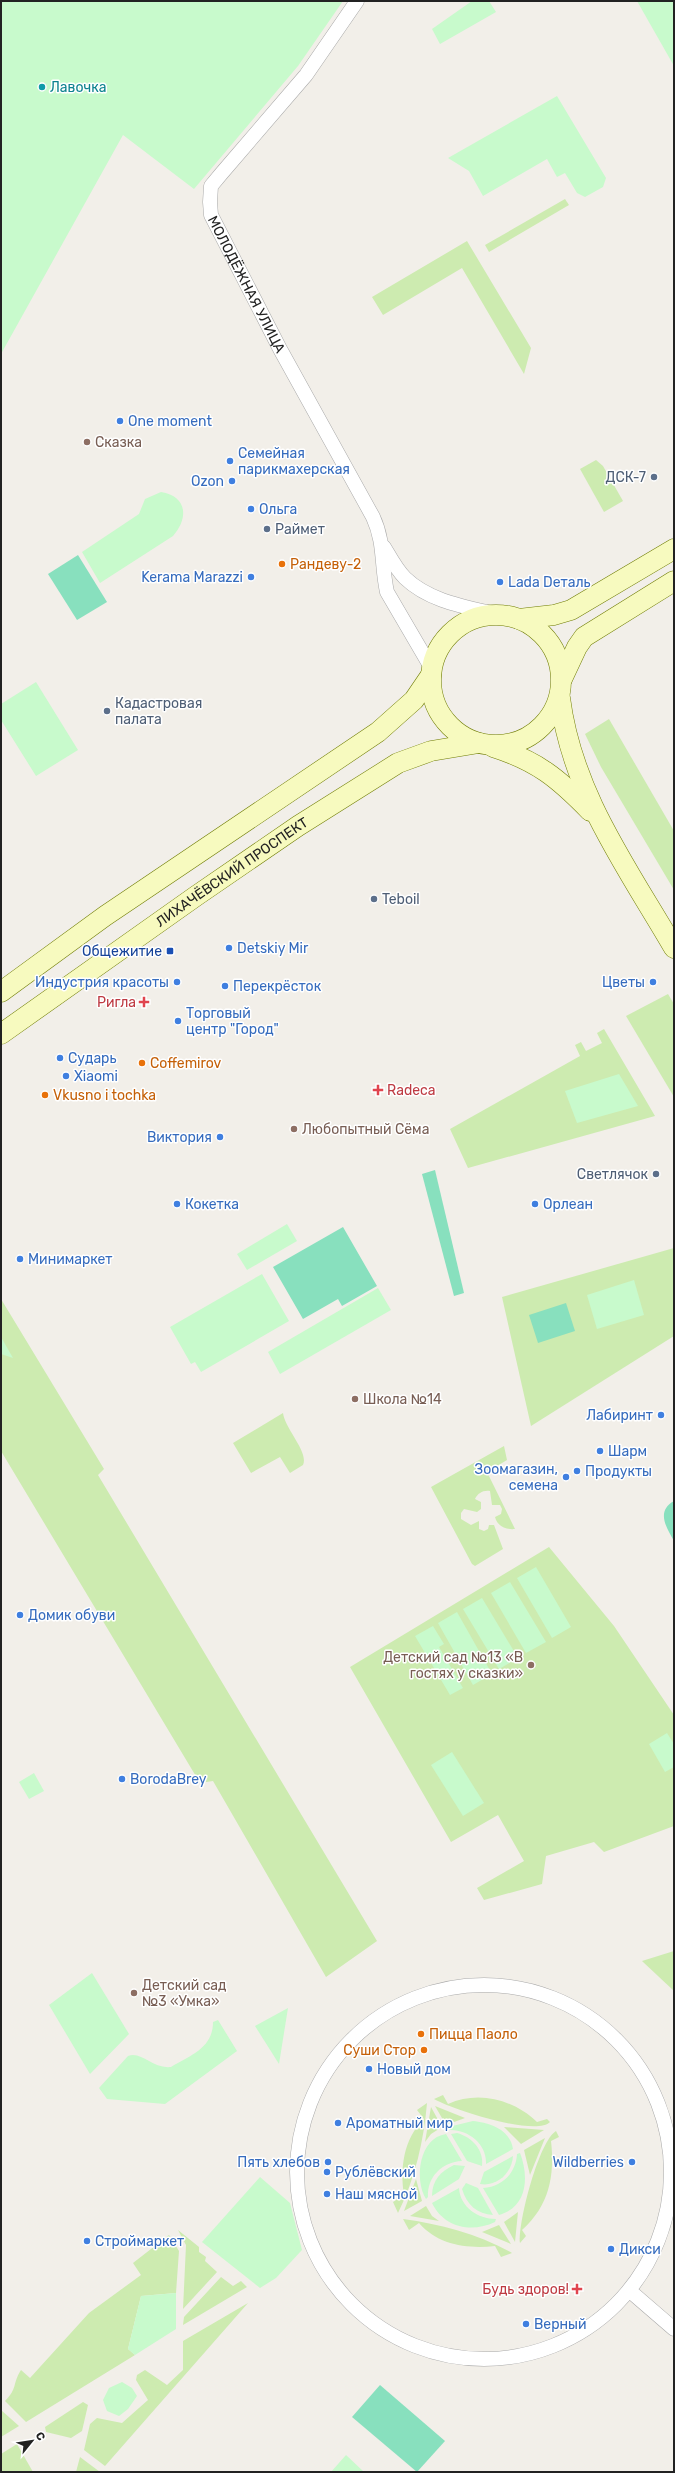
<svg xmlns="http://www.w3.org/2000/svg" width="675" height="2473" viewBox="0 0 675 2473" font-family="Rubik,sans-serif">
  <style>
    .grass { fill: #cdebb0 }
    .park { fill: #c8facc }
    .pitch { fill: #88e0be }
    .lines { fill: none; stroke-linecap: round; stroke-linejoin: round }
    .street-casing { stroke: #a9a9a9; stroke-width: 15 }
    .secondary-casing { stroke: #707d05; stroke-width: 21 }
    .street { stroke: #fff; stroke-width: 14 }
    .secondary { stroke: #f7fabf; stroke-width: 20 }
    .culture-dot { fill: #0f9aa8; stroke: #fff; stroke-width: 1.5 }
    .shop-dot { fill: #3f7fe0; stroke: #fff; stroke-width: 1.5 }
    .education-dot { fill: #8d6e63; stroke: #fff; stroke-width: 1.5 }
    .service-dot { fill: #5c6f8a; stroke: #fff; stroke-width: 1.5 }
    .food-dot { fill: #e8710a; stroke: #fff; stroke-width: 1.5 }
    .transit-dot { fill: #1a4fb4; stroke: #fff; stroke-width: 1.5 }
    .health-dot { fill: #e0444e; stroke: #fff; stroke-width: 1.5 }
    .labels { text-anchor: middle; dominant-baseline: central; stroke-width: 3; stroke-linejoin: round; paint-order: stroke }
    .culture-label { font-size: 14px; fill: #0d838f; stroke: #fff; text-anchor: start }
    .street-label { font-size: 14px; fill: #222; stroke: #fff }
    .shop-label { font-size: 14px; fill: #366cbe; stroke: #fff; text-anchor: start }
    .education-label { font-size: 14px; fill: #785e54; stroke: #fff; text-anchor: start }
    .service-label { font-size: 14px; fill: #4e5e75; stroke: #fff; text-anchor: start }
    .food-label { font-size: 14px; fill: #c56008; stroke: #fff; text-anchor: start }
    .transit-label { font-size: 14px; fill: #164399; stroke: #fff; text-anchor: end }
    .health-label { font-size: 14px; fill: #be3a42; stroke: #fff; text-anchor: end }
  </style>
  <rect width="100%" height="100%" fill="#f2efe9"/>
  <g class="grass">
    <path d="M565,199L569,205L489,252L485,245Z"/>
    <path d="M467,241L531,348L524,374L462,268L383,315L372,297Z"/>
    <path d="M596,460L603,466L623,501L604,512L580,469Z"/>
    <path d="M609,719L674,831V890L601,767L585,734Z"/>
    <path d="M668,994L674,1004V1097L626,1016Z"/>
    <path d="M604,1029L655,1116L468,1168L450,1129L580,1056L575,1045L581,1042L586,1051L602,1043L597,1033Z"/>
    <path d="M674,1248V1336L531,1426L502,1297Z"/>
    <path d="M1,1299L104,1469L98,1475L377,1941L326,1977L213,1781L200,1783L1,1451Z"/>
    <path d="M283,1413C285,1429 309,1452 303,1465L290,1473L280,1457L251,1473L233,1443Z"/>
    <path d="M504,1446L507,1460L487,1472L515,1529C506,1530 497,1526 495,1517L501,1514L502,1509L500,1505H492L490,1491C483,1490 478,1493 475,1499L481,1502V1509L477,1512L464,1509L461,1513V1519L471,1525L479,1521V1529L484,1531L488,1529L489,1525H494L503,1549L475,1566L472,1564L431,1487Z"/>
    <path d="M549,1547L614,1626L674,1715V1826L604,1852L594,1842L546,1856L542,1884L484,1900L477,1888L524,1861L498,1815L451,1842L350,1667Z"/>
    <path d="M674,1951V1991L642,1961Z"/>
    <path d="M443,2095L448,2104C479,2090 514,2100 537,2122L547,2119L550,2122C536,2137 451,2109 434,2099Z"/>
    <path d="M427,2103C424,2140 415,2179 398,2213L393,2202L404,2195C400,2169 403,2139 424,2119L417,2110Z"/>
    <path d="M435,2106L465,2118L446,2125Z"/>
    <path d="M431,2107L442,2127L431,2134L425,2142Z"/>
    <path d="M504,2127L544,2130L521,2144Z"/>
    <path d="M556,2131L559,2137L551,2141C555,2176 549,2206 522,2230L526,2236L520,2243C518,2222 539,2141 556,2131Z"/>
    <path d="M545,2138L530,2175L524,2150Z"/>
    <path d="M416,2179L422,2201L404,2211Z"/>
    <path d="M426,2206L432,2216L439,2221L410,2216Z"/>
    <path d="M518,2212L515,2242L504,2222Z"/>
    <path d="M403,2219C440,2224 479,2234 512,2253L501,2257L495,2246C467,2249 438,2245 419,2223L409,2230Z"/>
    <path d="M499,2225L511,2244L482,2232Z"/>
    <path d="M178,2230L199,2247V2252L206,2257L205,2261L217,2272L183,2309L186,2245Z"/>
    <path d="M169,2235L179,2251L176,2293L141,2296L128,2349L135,2355L26,2422L5,2401C18,2388 12,2384 21,2370L30,2378L89,2313L141,2275L133,2263Z"/>
    <path d="M221,2277L233,2286L241,2281L247,2287L183,2325L184,2317Z"/>
    <path d="M248,2303L105,2466L84,2450L90,2424L97,2418L122,2423L148,2400L136,2380L137,2375L145,2370L167,2385L183,2370V2341Z"/>
    <path d="M83,2402L88,2405L82,2431L71,2438L46,2432L45,2427Z"/>
    <path d="M1,2410L19,2426L1,2437Z"/>
    <path d="M17,2444L33,2472H1V2454Z"/>
    <path d="M80,2457L100,2472H76Z"/>
  </g>
  <g class="park">
    <path d="M1,1H343L298,66L194,189L123,135L1,354Z"/>
    <path d="M472,1H489L496,12L440,44L432,29Z"/>
    <path d="M637,1H674V66Z"/>
    <path d="M557,96L606,178L603,187L585,197L577,193L565,173L557,177L547,159L483,196L469,171L448,158Z"/>
    <path d="M161,492C187,496 189,518 173,536L100,583L82,552L139,514L145,499Z"/>
    <path d="M36,682L78,750L36,776L1,720V704Z"/>
    <path d="M619,1074L638,1106L577,1123L565,1091Z"/>
    <path d="M287,1224L297,1241L247,1270L237,1254Z"/>
    <path d="M262,1274L289,1321L201,1372L195,1362L191,1364L170,1327Z"/>
    <path d="M634,1280L644,1315L597,1329L587,1295Z"/>
    <path d="M378,1288L391,1310L280,1374L268,1352Z"/>
    <path d="M1,1337L13,1358L1,1354Z"/>
    <path d="M536,1567L571,1627L552,1638L517,1578Z"/>
    <path d="M510,1582L546,1642L526,1653L491,1593Z"/>
    <path d="M482,1598L518,1658L499,1669L463,1609Z"/>
    <path d="M457,1612L492,1674L473,1685L438,1623Z"/>
    <path d="M433,1626L444,1644L439,1647L463,1688L450,1695L415,1636Z"/>
    <path d="M667,1733L674,1744V1767L665,1772L649,1744Z"/>
    <path d="M452,1752L484,1803L463,1816L431,1765Z"/>
    <path d="M34,1773L44,1791L29,1799L19,1782Z"/>
    <path d="M92,1973L129,2034L90,2074L49,2005Z"/>
    <path d="M288,2008L279,2064L255,2026Z"/>
    <path d="M218,2020L237,2051L165,2104L107,2099L99,2088L128,2056C142,2051 152,2069 171,2067C191,2055 213,2048 213,2022Z"/>
    <path d="M473,2121C490,2123 510,2129 513,2149L486,2164C487,2144 468,2129 449,2130L448,2127Z"/>
    <path d="M457,2133C472,2137 484,2150 482,2166L467,2161L451,2134Z"/>
    <path d="M446,2134L462,2161C442,2162 427,2177 428,2197L426,2199C414,2179 419,2138 446,2134Z"/>
    <path d="M520,2153C529,2176 528,2207 499,2215L483,2188C502,2187 516,2173 517,2154Z"/>
    <path d="M513,2156C512,2173 497,2187 480,2184L484,2172Z"/>
    <path d="M454,2165L465,2166L459,2179L432,2196C432,2180 441,2171 454,2165Z"/>
    <path d="M260,2177L290,2203L302,2250L276,2278L260,2288L202,2242Z"/>
    <path d="M466,2183L478,2188L493,2215C477,2214 467,2205 462,2189Z"/>
    <path d="M459,2188C460,2207 478,2219 496,2219L495,2222C472,2233 444,2228 432,2203Z"/>
    <path d="M176,2293V2329L135,2355L128,2349L141,2296Z"/>
    <path d="M122,2382L132,2388L137,2396L128,2409L119,2416L107,2411L103,2400L109,2388Z"/>
    <path d="M346,2455L364,2472H331Z"/>
  </g>
  <g class="pitch">
    <path d="M78,555L107,602L77,620L48,574Z"/>
    <path d="M435,1170L464,1293L454,1296L422,1174Z"/>
    <path d="M343,1227L377,1286L342,1306L338,1299L303,1319L273,1267Z"/>
    <path d="M566,1303L575,1331L538,1343L529,1315Z"/>
    <path d="M674,1501V1541C666,1527 656,1511 674,1501Z"/>
    <path d="M380,2385L445,2441L417,2472L352,2417Z"/>
  </g>
  <g class="lines">
    <g class="street-casing">
      <g id="street">
        <path id="s1" d="M357,1L306,75L221,174L211,186L210,202L211,215L280,349L373,517C385,543 381,565 387,592L432,669"/>
        <path d="M384,547C390,557 396,569 405,578C430,602 467,607 500,615"/>
        <circle cx="484" cy="2172" r="187"/>
        <path d="M630,2291L674,2329"/>
      </g>
    </g>
    <g class="secondary-casing">
      <g id="secondary">
        <circle cx="496" cy="680" r="65"/>
        <path d="M519,619L554,615L571,610L674,549"/>
        <path d="M562,679L577,647L584,637L674,581"/>
        <path d="M560,698C572,793 627,867 674,948"/>
        <path d="M493,747C537,761 558,778 590,811"/>
        <path d="M1,992L105,916L378,732L414,700L431,675"/>
        <path id="s2" d="M1,1034L196,896L298,826L398,763L431,751L479,743"/>
      </g>
    </g>
    <use href="#street" class="street"/>
    <use href="#secondary" class="secondary"/>
  </g>
  <circle class="culture-dot" cx="42" cy="87" r="4"/>
  <g class="shop-dot">
    <circle cx="120" cy="421" r="4"/>
    <circle cx="230" cy="461" r="4"/>
    <circle cx="232" cy="481" r="4"/>
    <circle cx="251" cy="509" r="4"/>
    <circle cx="251" cy="577" r="4"/>
    <circle cx="500" cy="582" r="4"/>
    <circle cx="229" cy="948" r="4"/>
    <circle cx="177" cy="982" r="4"/>
    <circle cx="653" cy="982" r="4"/>
    <circle cx="225" cy="986" r="4"/>
    <circle cx="178" cy="1021" r="4"/>
    <circle cx="60" cy="1058" r="4"/>
    <circle cx="66" cy="1076" r="4"/>
    <circle cx="220" cy="1137" r="4"/>
    <circle cx="177" cy="1204" r="4"/>
    <circle cx="535" cy="1204" r="4"/>
    <circle cx="20" cy="1259" r="4"/>
    <circle cx="661" cy="1415" r="4"/>
    <circle cx="600" cy="1451" r="4"/>
    <circle cx="577" cy="1471" r="4"/>
    <circle cx="566" cy="1477" r="4"/>
    <circle cx="20" cy="1615" r="4"/>
    <circle cx="122" cy="1779" r="4"/>
    <circle cx="369" cy="2069" r="4"/>
    <circle cx="338" cy="2123" r="4"/>
    <circle cx="328" cy="2162" r="4"/>
    <circle cx="632" cy="2162" r="4"/>
    <circle cx="327" cy="2172" r="4"/>
    <circle cx="327" cy="2194" r="4"/>
    <circle cx="87" cy="2241" r="4"/>
    <circle cx="611" cy="2249" r="4"/>
    <circle cx="526" cy="2324" r="4"/>
  </g>
  <g class="education-dot">
    <circle cx="87" cy="442" r="4"/>
    <circle cx="294" cy="1129" r="4"/>
    <circle cx="355" cy="1399" r="4"/>
    <circle cx="531" cy="1665" r="4"/>
    <circle cx="134" cy="1993" r="4"/>
  </g>
  <g class="service-dot">
    <circle cx="654" cy="477" r="4"/>
    <circle cx="267" cy="529" r="4"/>
    <circle cx="107" cy="711" r="4"/>
    <circle cx="374" cy="899" r="4"/>
    <circle cx="656" cy="1174" r="4"/>
  </g>
  <g class="food-dot">
    <circle cx="282" cy="564" r="4"/>
    <circle cx="142" cy="1063" r="4"/>
    <circle cx="45" cy="1095" r="4"/>
    <circle cx="421" cy="2034" r="4"/>
    <circle cx="424" cy="2050" r="4"/>
  </g>
  <rect class="transit-dot" x="166" y="947" width="8" height="8" rx="2"/>
  <g class="health-dot">
    <path d="M142 996h4v4h4v4h-4v4h-4v-4h-4v-4h4z"/>
    <path d="M376 1084h4v4h4v4h-4v4h-4v-4h-4v-4h4z"/>
    <path d="M575 2283h4v4h4v4h-4v4h-4v-4h-4v-4h4z"/>
  </g>
  <g class="labels">
    <g class="culture-label">
      <text x="50" y="87">Лавочка</text>
    </g>
    <g class="street-label">
      <text stroke="none"><textPath href="#s1" startOffset="343">МОЛОДЁЖНАЯ УЛИЦА</textPath></text>
      <text stroke="none"><textPath href="#s2" startOffset="282">ЛИХАЧЁВСКИЙ ПРОСПЕКТ</textPath></text>
    </g>
    <g class="shop-label">
      <text x="128" y="421">One moment</text>
      <text x="238" y="453">Семейная<tspan x="238" dy="16">парикмахерская</tspan></text>
      <text x="224" y="481" text-anchor="end">Ozon</text>
      <text x="259" y="509">Ольга</text>
      <text x="243" y="577" text-anchor="end">Kerama Marazzi</text>
      <text x="508" y="582">Lada Dеталь</text>
      <text x="237" y="948">Detskiy Mir</text>
      <text x="169" y="982" text-anchor="end">Индустрия красоты</text>
      <text x="645" y="982" text-anchor="end">Цветы</text>
      <text x="233" y="986">Перекрёсток</text>
      <text x="186" y="1013">Торговый<tspan x="186" dy="16">центр "Город"</tspan></text>
      <text x="68" y="1058">Сударь</text>
      <text x="74" y="1076">Xiaomi</text>
      <text x="212" y="1137" text-anchor="end">Виктория</text>
      <text x="185" y="1204">Кокетка</text>
      <text x="543" y="1204">Орлеан</text>
      <text x="28" y="1259">Минимаркет</text>
      <text x="653" y="1415" text-anchor="end">Лабиринт</text>
      <text x="608" y="1451">Шарм</text>
      <text x="558" y="1469" text-anchor="end">Зоомагазин,<tspan x="558" dy="16">семена</tspan></text>
      <text x="585" y="1471">Продукты</text>
      <text x="28" y="1615">Домик обуви</text>
      <text x="130" y="1779">BorodaBrey</text>
      <text x="377" y="2069">Новый дом</text>
      <text x="346" y="2123">Ароматный мир</text>
      <text x="320" y="2162" text-anchor="end">Пять хлебов</text>
      <text x="624" y="2162" text-anchor="end">Wildberries</text>
      <text x="335" y="2172">Рублёвский</text>
      <text x="335" y="2194">Наш мясной</text>
      <text x="95" y="2241">Строймаркет</text>
      <text x="619" y="2249">Дикси</text>
      <text x="534" y="2324">Верный</text>
    </g>
    <g class="education-label">
      <text x="95" y="442">Сказка</text>
      <text x="302" y="1129">Любопытный Сёма</text>
      <text x="363" y="1399">Школа №14</text>
      <text x="523" y="1657" text-anchor="end">Детский сад №13 «В<tspan x="523" dy="16">гостях у сказки»</tspan></text>
      <text x="142" y="1985">Детский сад<tspan x="142" dy="16">№3 «Умка»</tspan></text>
    </g>
    <g class="service-label">
      <text x="646" y="477" text-anchor="end">ДСК-7</text>
      <text x="275" y="529">Раймет</text>
      <text x="115" y="703">Кадастровая<tspan x="115" dy="16">палата</tspan></text>
      <text x="382" y="899">Teboil</text>
      <text x="648" y="1174" text-anchor="end">Светлячок</text>
    </g>
    <g class="food-label">
      <text x="290" y="564">Рандеву-2</text>
      <text x="150" y="1063">Coffemirov</text>
      <text x="53" y="1095">Vkusno i tochka</text>
      <text x="429" y="2034">Пицца Паоло</text>
      <text x="416" y="2050" text-anchor="end">Суши Стор</text>
    </g>
    <g class="transit-label">
      <text x="162" y="951">Общежитие</text>
    </g>
    <g class="health-label">
      <text x="136" y="1002">Ригла</text>
      <text x="387" y="1090" text-anchor="start">Radeca</text>
      <text x="569" y="2289">Будь здоров!</text>
    </g>
  </g>
  <rect width="675" height="2473" fill="none" stroke="#222222" stroke-width="4"/>
  <g transform="translate(32 2441) rotate(60)" stroke="#ffffff" stroke-width="3" paint-order="stroke">
  <path d="M0-3L7 15L0 10L-7 15Z" fill="#222222"/>
  <text y="-6" font-size="11" font-weight="bold" text-anchor="middle" fill="#222222">С</text>
  </g>
</svg>
